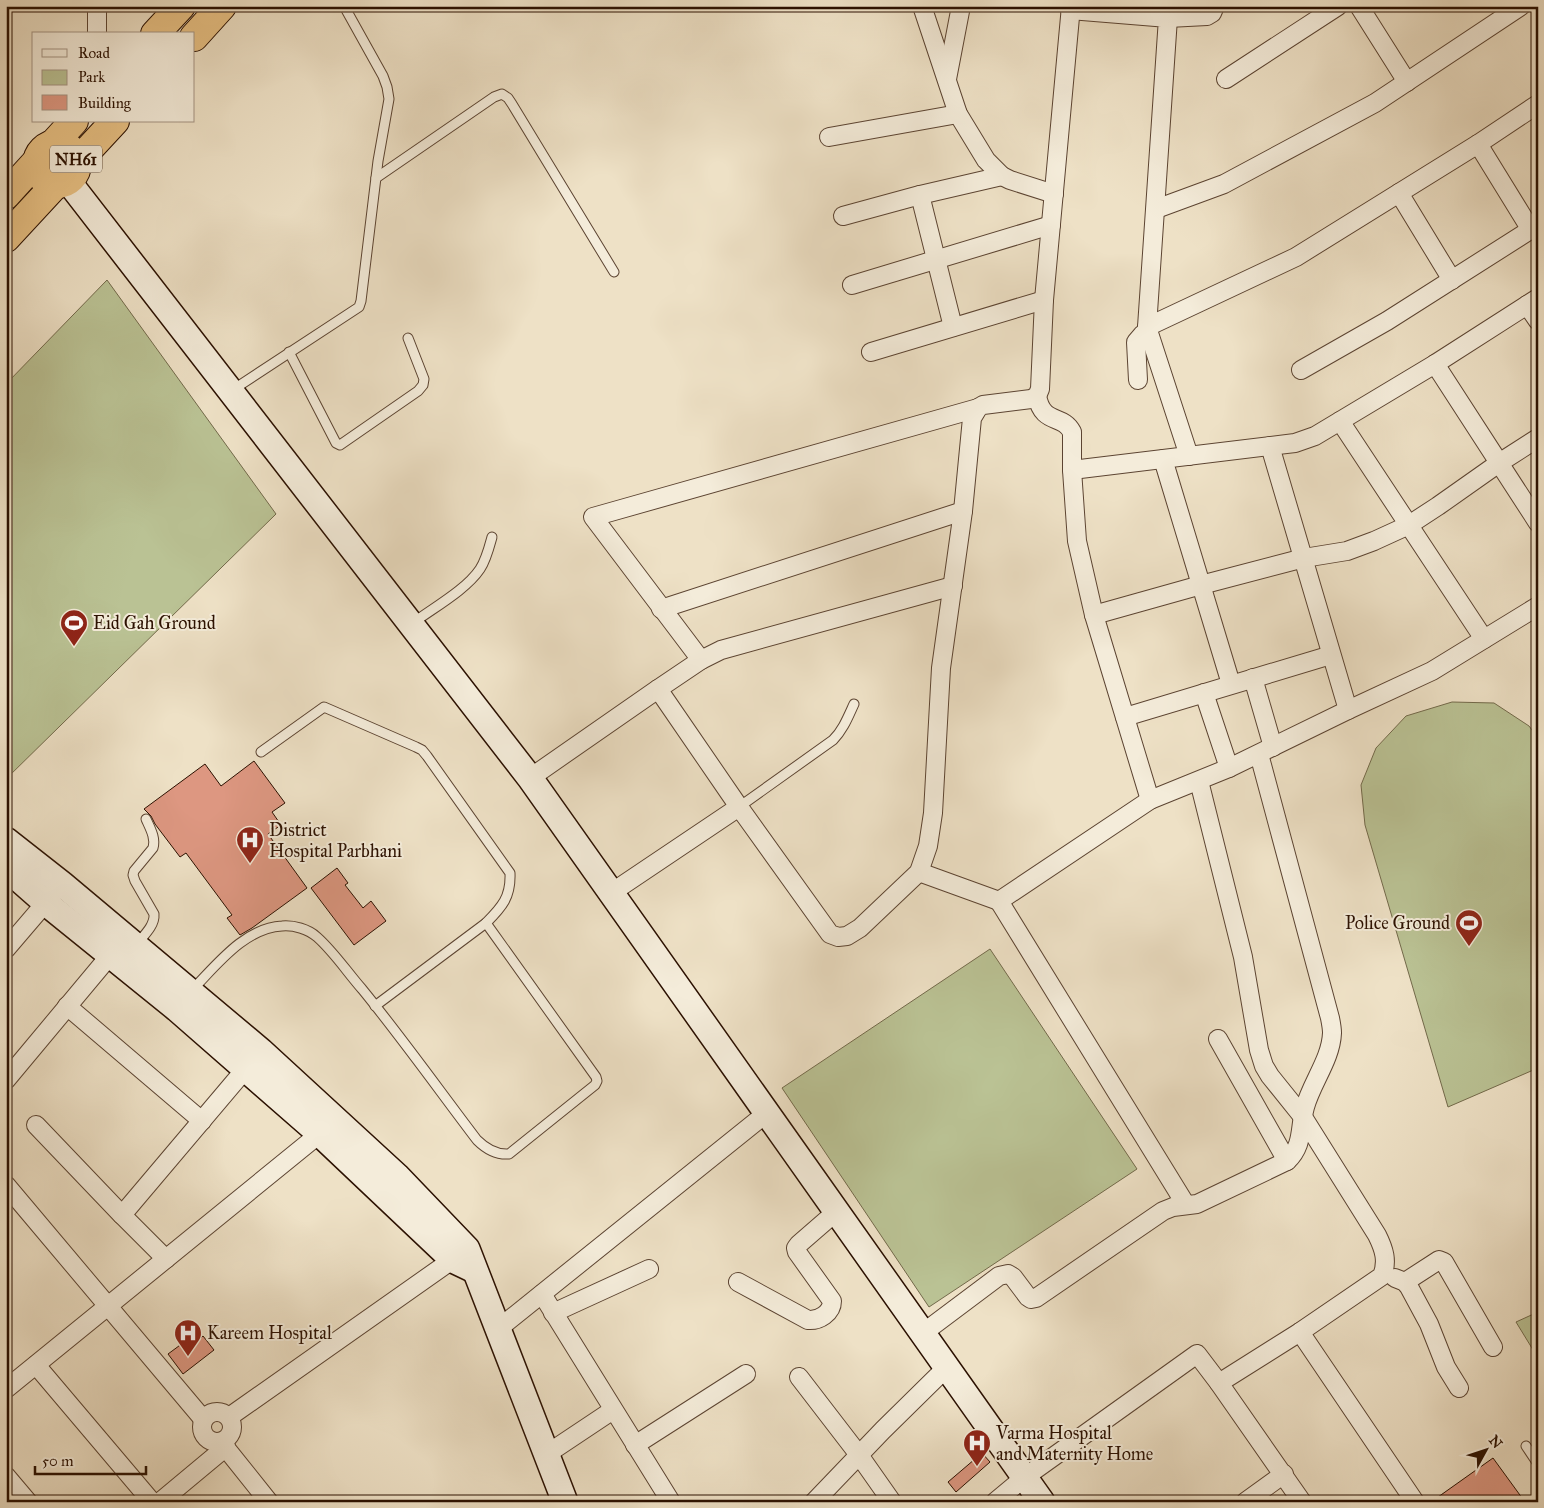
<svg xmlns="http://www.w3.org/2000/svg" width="1544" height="1508" viewBox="0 0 1544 1508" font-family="'IM FELL Great Primer',serif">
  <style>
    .green { fill: #bac294; stroke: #72694a }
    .building { fill: #dd9781; stroke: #2b1000 }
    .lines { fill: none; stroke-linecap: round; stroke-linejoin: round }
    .lane-casing { stroke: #5c4432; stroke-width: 11 }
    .street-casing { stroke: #5c4432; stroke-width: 20 }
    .secondary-casing { stroke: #2b1000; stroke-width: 28 }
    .highway-casing { stroke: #2b1000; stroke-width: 30 }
    .lane { stroke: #f4ecda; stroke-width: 9 }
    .street { stroke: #f4ecda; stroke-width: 18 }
    .secondary { stroke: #f4ecda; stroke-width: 25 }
    .highway { stroke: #e7c083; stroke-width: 28 }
    .labels { text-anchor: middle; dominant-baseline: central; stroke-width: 4; stroke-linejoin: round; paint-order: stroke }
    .shield { fill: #f4ecda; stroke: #675241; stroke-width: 1 }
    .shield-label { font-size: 16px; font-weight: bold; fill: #2b1000 }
    .poi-label { font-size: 18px; fill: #2b1000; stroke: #f4ecda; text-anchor: start }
  </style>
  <rect width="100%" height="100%" fill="#eee1c6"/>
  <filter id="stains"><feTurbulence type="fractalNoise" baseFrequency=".004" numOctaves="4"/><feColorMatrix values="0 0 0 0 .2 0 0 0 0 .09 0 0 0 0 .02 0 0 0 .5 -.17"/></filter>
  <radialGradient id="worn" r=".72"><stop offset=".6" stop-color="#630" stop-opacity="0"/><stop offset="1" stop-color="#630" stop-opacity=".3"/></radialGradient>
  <g class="green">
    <path d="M107,280L276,514L6,779V384Z"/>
    <path d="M1452,702L1494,703L1529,726L1538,738V1068L1448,1107L1365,825L1361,785L1376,748L1406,716Z"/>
    <path d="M990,949L1137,1169L929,1307L782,1088Z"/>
    <path d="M1538,1312V1358L1516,1322Z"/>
  </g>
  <g class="building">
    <path d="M254,761L285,803L272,812L281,825L268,834L307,888L252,928L240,935L227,918L232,915L186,853L180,857L155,824L151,816L144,809L205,764L221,786Z"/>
    <path d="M337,868L348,883L345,885L363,908L371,901L386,921L354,945L311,888Z"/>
    <path d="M203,1336L214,1350L183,1374L168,1354L187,1340L191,1346Z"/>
    <path d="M982,1453L990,1462L956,1492L948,1482Z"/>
    <path d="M1493,1458L1525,1502H1431Z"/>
  </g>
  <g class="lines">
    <g class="lane-casing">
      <g id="lane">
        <path d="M376,178L494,97L502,94L508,98L512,104L614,272"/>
        <path d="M289,352L336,443L340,445L418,391L423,385L424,379L408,338"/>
        <path d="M231,391L359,307L361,301L378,161L389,99L387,87L383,76L344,6"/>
        <path d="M413,623C433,608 466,590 480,569C486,560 489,548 492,537"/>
        <path d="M261,752L324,707L416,747L422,750L427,756L510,873C511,897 502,907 486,923L375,1006"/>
        <path d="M739,807L833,740C843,730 848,717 854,704"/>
        <path d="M136,945C143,936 155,926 154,914L135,881L133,875L134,871L153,848C156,838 150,828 146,819"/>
        <path d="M191,991C216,966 244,928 282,926C294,925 308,929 317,937C334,952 347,972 362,989C402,1038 439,1090 477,1140C486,1149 496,1155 509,1154L595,1085L597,1081L596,1077L486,923"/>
        <path d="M1526,1446L1538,1464"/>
      </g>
    </g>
    <g class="street-casing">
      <g id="street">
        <path d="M922,6L958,114L986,160L1002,176L1010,180L1054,194"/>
        <path d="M1359,6L1407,82"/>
        <path d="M1070,10L1168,18L1147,327L1296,257L1478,144L1538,104"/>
        <path d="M1168,18L1207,16L1212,13L1215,6"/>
        <path d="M97,34V6"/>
        <path d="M947,79L961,6"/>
        <path d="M1226,79L1338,6"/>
        <path d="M829,137L958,114"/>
        <path d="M1478,144L1531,230"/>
        <path d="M1399,193L1452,280"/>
        <path d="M920,195L953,327"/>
        <path d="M1156,209L1224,184L1375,103L1521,6"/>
        <path d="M843,216L920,195L1002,176"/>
        <path d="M852,285L1051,225"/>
        <path d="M1527,305L1538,321"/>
        <path d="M1147,327L1189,456"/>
        <path d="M871,352L1044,300"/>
        <path d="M1435,364L1538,523"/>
        <path d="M1301,370L1387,321L1538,225"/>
        <path d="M1138,380L1136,342L1142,335L1148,330"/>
        <path d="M1037,396C1043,426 1062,413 1072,432V470L1077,541L1094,615L1150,800"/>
        <path d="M1340,421L1484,639"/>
        <path d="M1270,446L1348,710"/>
        <path d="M1163,459L1231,684"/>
        <path d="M1072,470L1295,443L1315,436L1435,364L1538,298"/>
        <path d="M661,609L963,511"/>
        <path d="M1094,615L1201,585L1304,558L1347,551L1374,541L1409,525L1438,506L1499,463L1538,438"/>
        <path d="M701,660L593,517L978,408"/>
        <path d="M1253,678L1273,747"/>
        <path d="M1204,693L1229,768"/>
        <path d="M1125,717L1331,655"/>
        <path d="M530,778L658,689"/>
        <path d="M1199,781L1243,957L1259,1050L1264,1066L1270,1076L1303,1117L1377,1235C1384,1249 1388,1261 1382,1276L1300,1332L1219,1383"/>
        <path d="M739,807L658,689L701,660L721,650L953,586"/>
        <path d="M919,872L999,901L1150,800L1229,768L1348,710L1432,671L1538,606"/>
        <path d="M611,893L739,807L830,934L838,937L847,936L860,928L919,872L928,846L933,813L941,668L963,511L972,418L978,408L983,405L1031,399L1037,396L1040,389L1044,300L1071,6"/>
        <path d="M999,901L1186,1205"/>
        <path d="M6,949L53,894"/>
        <path d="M67,1006L202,1121"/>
        <path d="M1218,1039L1287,1161"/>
        <path d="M6,1080L117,947"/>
        <path d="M36,1125L122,1215"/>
        <path d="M6,1185L203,1419"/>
        <path d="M166,1259L122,1215L253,1060"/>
        <path d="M1395,1278L1405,1282L1409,1287L1429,1324L1446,1367L1459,1388"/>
        <path d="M738,1282L808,1320C819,1321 832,1313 832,1301L797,1252L796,1248L799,1244L837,1211"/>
        <path d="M1405,1282L1439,1260L1444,1262L1493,1347"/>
        <path d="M542,1294L671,1502"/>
        <path d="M553,1313L649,1269"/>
        <path d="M498,1329L768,1112"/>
        <path d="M1300,1332L1415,1502"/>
        <path d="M923,1333L999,1276L1008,1274L1013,1277L1028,1297L1031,1299L1036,1298L1163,1211L1173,1207L1197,1204L1287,1161C1304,1145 1299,1128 1305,1107C1312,1082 1331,1059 1332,1033C1332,1029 1331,1023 1330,1018L1259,754"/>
        <path d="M36,1365L152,1502"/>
        <path d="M799,1377L859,1455L892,1502"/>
        <path d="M6,1389L328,1127"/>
        <circle cx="217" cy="1427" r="15"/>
        <path d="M229,1417L462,1253"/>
        <path d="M221,1442L269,1502"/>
        <path d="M635,1445L746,1374"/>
        <path d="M547,1454L613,1410"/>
        <path d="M6,1476L28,1502"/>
        <path d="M160,1502L226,1447"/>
        <path d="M814,1502L883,1430L947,1367"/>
        <path d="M995,1502L1025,1477L1197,1354L1219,1383L1302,1502"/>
        <path d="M1245,1502L1284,1474"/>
      </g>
    </g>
    <g class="secondary-casing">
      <g id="secondary">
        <path d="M68,181L530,778L1042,1502"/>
        <path d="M6,840L62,884L261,1051L397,1176L467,1249L565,1502"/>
        <path d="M6,868L46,903L177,1009L320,1134L453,1260L474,1270"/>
      </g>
    </g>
    <g class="highway-casing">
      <g id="highway">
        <path d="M155,34L181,6"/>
        <path d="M194,37L222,6"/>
        <circle cx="57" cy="164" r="20"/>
        <path d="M53,144L74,121"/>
        <path d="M77,162L115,121"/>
        <path d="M6,195L36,162"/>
        <path d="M6,238L56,184"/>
      </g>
    </g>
    <use href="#lane" class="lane"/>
    <use href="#street" class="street"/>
    <use href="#secondary" class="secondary"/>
    <use href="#highway" class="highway"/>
  </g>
  <defs>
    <g id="stadium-pin" transform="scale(1.4375)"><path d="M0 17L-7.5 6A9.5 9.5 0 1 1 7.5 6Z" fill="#8f2418" stroke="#f4ecda"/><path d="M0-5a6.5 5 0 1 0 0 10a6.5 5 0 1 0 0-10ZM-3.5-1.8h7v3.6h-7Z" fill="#fff"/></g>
    <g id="hospital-pin" transform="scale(1.4375)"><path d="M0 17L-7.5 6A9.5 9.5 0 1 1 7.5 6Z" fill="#8f2418" stroke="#f4ecda"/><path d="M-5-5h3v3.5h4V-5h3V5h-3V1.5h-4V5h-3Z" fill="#fff"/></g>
  </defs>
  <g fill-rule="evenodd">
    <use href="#stadium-pin" x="74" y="623"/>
    <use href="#hospital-pin" x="250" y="840"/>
    <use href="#stadium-pin" x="1469" y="923"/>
    <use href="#hospital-pin" x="188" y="1333"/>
    <use href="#hospital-pin" x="977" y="1443"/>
  </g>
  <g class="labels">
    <rect class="shield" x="50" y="145.5" width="52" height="27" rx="4"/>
    <g class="shield-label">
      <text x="76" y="159">NH61</text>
    </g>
    <g class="poi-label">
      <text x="93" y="623">Eid Gah Ground</text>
      <text x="269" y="830">District<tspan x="269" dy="21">Hospital Parbhani</tspan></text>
      <text x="1450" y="923" text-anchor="end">Police Ground</text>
      <text x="207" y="1333">Kareem Hospital</text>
      <text x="996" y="1433">Varma Hospital<tspan x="996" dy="21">and Maternity Home</tspan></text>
    </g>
  </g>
  <rect width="1544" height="1508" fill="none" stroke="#eee1c6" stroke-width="25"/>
  <rect x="8" y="8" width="1529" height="1493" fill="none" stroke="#2b1000" stroke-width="2.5"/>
  <rect x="12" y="12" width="1519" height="1483" fill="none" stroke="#2b1000"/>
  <rect x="32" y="32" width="162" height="90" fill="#f4ecda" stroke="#a49483"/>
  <rect x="42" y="49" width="25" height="8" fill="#f4ecda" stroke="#a49483"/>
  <text x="78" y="58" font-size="15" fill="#2b1000">Road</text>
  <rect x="42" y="70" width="25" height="15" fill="#bac294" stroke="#a49483"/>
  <text x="78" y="82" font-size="15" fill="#2b1000">Park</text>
  <rect x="42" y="95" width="25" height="15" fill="#dd9781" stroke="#a49483"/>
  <text x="78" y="108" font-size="15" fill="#2b1000">Building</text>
  <g transform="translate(1486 1450) rotate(50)" stroke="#f4ecda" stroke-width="4" paint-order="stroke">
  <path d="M0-4L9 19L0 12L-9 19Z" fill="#2b1000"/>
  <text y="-8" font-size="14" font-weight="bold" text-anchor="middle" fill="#2b1000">N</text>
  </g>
  <path d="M35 1466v8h111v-8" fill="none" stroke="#2b1000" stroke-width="2.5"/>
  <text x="42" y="1466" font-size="15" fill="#2b1000" stroke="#f4ecda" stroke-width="4" paint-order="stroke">50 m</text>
  <rect width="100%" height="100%" filter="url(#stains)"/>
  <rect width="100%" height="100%" fill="url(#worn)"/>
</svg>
